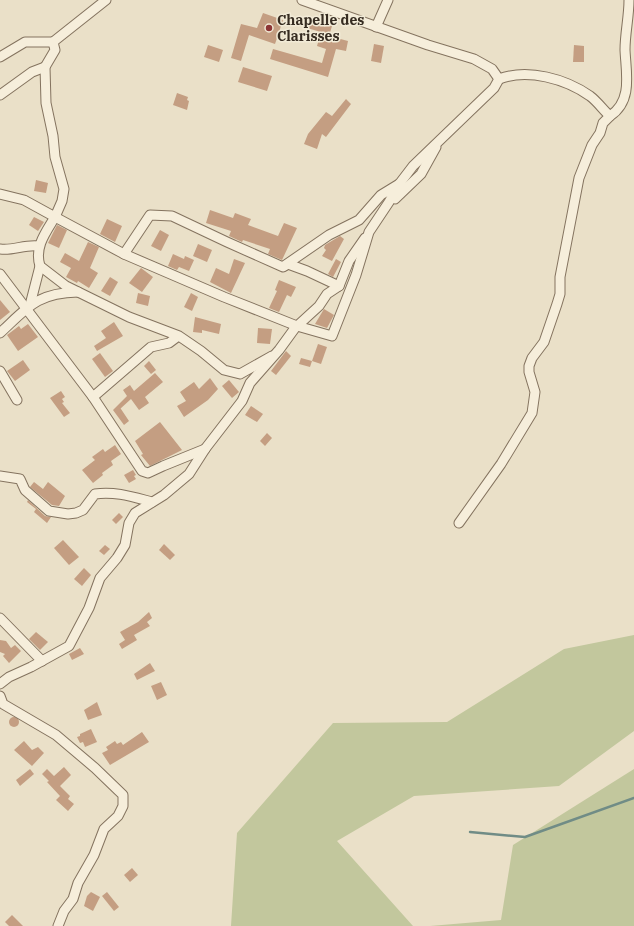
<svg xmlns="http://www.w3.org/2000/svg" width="634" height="926" viewBox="0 0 634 926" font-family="'IBM Plex Serif',serif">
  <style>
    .green { fill: #c2c79d }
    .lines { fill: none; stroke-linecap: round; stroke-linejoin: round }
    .stream { stroke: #708c86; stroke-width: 2.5 }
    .building { fill: #c49e82 }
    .minor-casing { stroke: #84735f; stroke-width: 11 }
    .minor { stroke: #f6eedb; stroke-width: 9 }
    .poi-dot { fill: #8d3535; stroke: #f2ebd7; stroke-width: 1.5 }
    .labels { text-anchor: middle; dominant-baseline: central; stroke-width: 3; stroke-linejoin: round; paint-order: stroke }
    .poi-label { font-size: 14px; font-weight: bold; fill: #362c21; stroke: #f2ebd7; text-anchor: start }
  </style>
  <rect width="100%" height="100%" fill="#eae0c8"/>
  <g class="green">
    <path d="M634,635V731L559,786L414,796L337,841L413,926H231L237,833L333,723L447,722L564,649Z"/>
    <path d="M634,769V926H430L501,920L513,845Z"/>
  </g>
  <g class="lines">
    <path class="stream" d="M470,832L525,837L634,798"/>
  </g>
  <g class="building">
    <path d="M263,13L283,20L275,44L249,35L241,61L231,58L241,24L257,28Z"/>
    <path d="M309,20L332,26L329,36L348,41L346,51L336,49L328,77L270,59L273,49L322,63L326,49L317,46L321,32L307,28Z"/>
    <path d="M374,44L384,46L381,63L371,61Z"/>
    <path d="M208,45L223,50L219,62L204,57Z"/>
    <path d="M574,45L584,46V62H573Z"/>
    <path d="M243,67L272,76L267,91L238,82Z"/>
    <path d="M177,93L188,97L187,100L189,101L187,110L173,105Z"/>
    <path d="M346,99L351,104L326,137L322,134L317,149L304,144L308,134L326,112L332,116Z"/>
    <path d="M36,180L48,183L46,193L34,191Z"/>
    <path d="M210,210L233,218L235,213L251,219L248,225L278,236L284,223L297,228L282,260L268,254L270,249L243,240L242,242L229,236L231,231L206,223Z"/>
    <path d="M34,217L44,222L38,231L29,225Z"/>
    <path d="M107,219L122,226L115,242L100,234Z"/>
    <path d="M57,225L67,230L59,248L48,243Z"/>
    <path d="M160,230L169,235L161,251L151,246Z"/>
    <path d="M340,236L344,239L332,261L322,256L326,250L324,248L325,245Z"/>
    <path d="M88,242L99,247L90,268L98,273L89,288L78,281L77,283L66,277L71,268L60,262L65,253L79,261Z"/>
    <path d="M198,244L212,250L207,262L193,256Z"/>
    <path d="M173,254L184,259L185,256L194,260L189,271L179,267L177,270L168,266Z"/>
    <path d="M234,259L245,263L231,293L210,282L216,268L229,274Z"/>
    <path d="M336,259L341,262L333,277L328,274Z"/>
    <path d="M141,268L153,277L142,292L129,283Z"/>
    <path d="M110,277L118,282L110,296L101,291Z"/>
    <path d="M279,280L296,287L291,297L287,295L279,312L269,308L277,291L275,290Z"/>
    <path d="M138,293L150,296L148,306L136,303Z"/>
    <path d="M191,293L198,297L192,311L184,307Z"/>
    <path d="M0,300L10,312L0,320Z"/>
    <path d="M324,309L334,315L327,328L315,324Z"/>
    <path d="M195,317L221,324L219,334L202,330V333L193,332Z"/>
    <path d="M114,322L123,336L97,351L94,346L106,338L101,331Z"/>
    <path d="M28,324L38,337L18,351L7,335L19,326L21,329Z"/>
    <path d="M258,328L272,329L270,344L257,343Z"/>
    <path d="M318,344L327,347L321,364L312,361Z"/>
    <path d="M286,351L291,356L276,375L271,371Z"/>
    <path d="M100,353L113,371L105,377L92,359Z"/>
    <path d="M301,358L312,361L310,367L299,364Z"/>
    <path d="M23,360L30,370L15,381L7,371Z"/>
    <path d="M149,361L156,370L151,374L144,366Z"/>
    <path d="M155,373L163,382L145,397L149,403L139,410L131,399L120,409L119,406L129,421L124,425L113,410L127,396L123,390L130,385L134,391Z"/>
    <path d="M210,378L218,389L208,400L184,417L177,406L186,401L180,392L194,382L199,389Z"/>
    <path d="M229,380L239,392L232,398L222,386Z"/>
    <path d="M61,391L65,397L62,399L64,402L62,403L70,413L64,417L50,398Z"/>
    <path d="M251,406L263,414L257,422L245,415Z"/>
    <path d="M160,422L182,450L150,466L141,455L143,454L135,441Z"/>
    <path d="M267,433L272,438L265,446L260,441Z"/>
    <path d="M115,445L121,454L111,461L113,465L102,473L103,475L93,483L82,470L95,460L92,457L103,449L105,452Z"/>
    <path d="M133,470L136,475L134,476L136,479L129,483L124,475Z"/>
    <path d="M34,482L43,489L48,482L65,496L59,506L52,505L30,487Z"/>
    <path d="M28,500L45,516L51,517L47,523L34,512L36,509L27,502Z"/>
    <path d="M119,513L123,517L116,524L112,520Z"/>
    <path d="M63,540L79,557L69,565L54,548Z"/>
    <path d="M164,544L175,555L170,560L159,550Z"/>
    <path d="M105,545L110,549L104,555L99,551Z"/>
    <path d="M84,568L91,575L82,586L74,579Z"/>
    <path d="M149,612L152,618L147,622L150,626L134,635L137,640L122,649L119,644L125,640L120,632L138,622Z"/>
    <path d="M36,632L48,642L40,650L29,639Z"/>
    <path d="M0,640L6,641L11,648L15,645L21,651L9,663L3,656L5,654L0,652Z"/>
    <path d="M80,648L84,654L72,660L69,654Z"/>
    <path d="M150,663L155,671L137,680L134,674Z"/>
    <path d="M161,682L167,695L157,700L151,686Z"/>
    <path d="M97,702L102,715L88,720L84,710Z"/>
    <circle cx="14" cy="722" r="5"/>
    <path d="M91,729L97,742L85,747L83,742L80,743L77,737L80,736V734Z"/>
    <path d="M142,732L149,742L110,765L102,753L108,750L106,747L115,741L117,744L121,742L123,745Z"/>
    <path d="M24,741L32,750L38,747L44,753L32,766L14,750Z"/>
    <path d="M64,767L71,775L60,786L70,796L68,799L74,804L68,811L56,800L60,796L47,782L49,781L42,774L47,769L54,776Z"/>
    <path d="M30,769L34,774L20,786L16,780Z"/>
    <path d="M132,868L138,875L130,882L124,875Z"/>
    <path d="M91,892L100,897L93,911L84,906L87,896Z"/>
    <path d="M107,892L119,907L114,911L102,896Z"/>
    <path d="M12,915L23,926H9L5,922Z"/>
  </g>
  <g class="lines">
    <g class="minor-casing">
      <g id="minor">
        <path d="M376,27L388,0"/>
        <path d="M0,57L25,42H53"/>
        <path d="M0,95L32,72L45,67"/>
        <path d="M610,116C633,101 626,73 625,50C625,33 629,17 629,0"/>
        <path d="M0,194L24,200L55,217L62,201L64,189L55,157L53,136L46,103L45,67L55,50L53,42L106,0"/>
        <path d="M395,199L421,174L436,147"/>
        <path d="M0,249C13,251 25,244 39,246"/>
        <path d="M124,254L150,215L172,216L227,242L283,267L288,264L307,271L339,286"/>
        <path d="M284,266L329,235L359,220L381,195L399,184"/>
        <path d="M0,274L93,397L142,471L148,473L163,466L205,449"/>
        <path d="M30,305L40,266"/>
        <path d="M0,333C28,307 37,293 78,292"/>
        <path d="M272,356L240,374L224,370L201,351L179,336L129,317L66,286L40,266C34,247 46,232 55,217L124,254L224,297L297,326L332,336L356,275L369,232L389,202L400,183L413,166L494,88L499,79L492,69L474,59L428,45L302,0"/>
        <path d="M0,371L17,400"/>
        <path d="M93,397L151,347L169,343L177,337"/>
        <path d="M0,476L20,479L25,490L49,511L68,514L76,513L83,510L95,494C115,491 133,497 152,502"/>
        <path d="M459,523L501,464L532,413L535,392L529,372V366L532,358L544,342L557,304L560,294V277L579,178L592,145L600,133L603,123L610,116C603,110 598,102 590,96C566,79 528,68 499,79"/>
        <path d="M0,618L42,661"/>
        <path d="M0,684L9,677L31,667L69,646L89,608L100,578L117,558L125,545L129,523L135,513L164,495L189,474L205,449L242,401L250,383L279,350L295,328L319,306L327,294L339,286L349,261L365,238"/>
        <path d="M0,696L3,704L56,735L95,768L123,795V806L118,816L104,829L94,855L78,883L73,899L64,911L58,926"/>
      </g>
    </g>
    <use href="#minor" class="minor"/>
  </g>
  <circle class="poi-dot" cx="269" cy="28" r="4"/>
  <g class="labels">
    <g class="poi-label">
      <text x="277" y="20">Chapelle des<tspan x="277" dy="16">Clarisses</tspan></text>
    </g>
  </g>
</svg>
